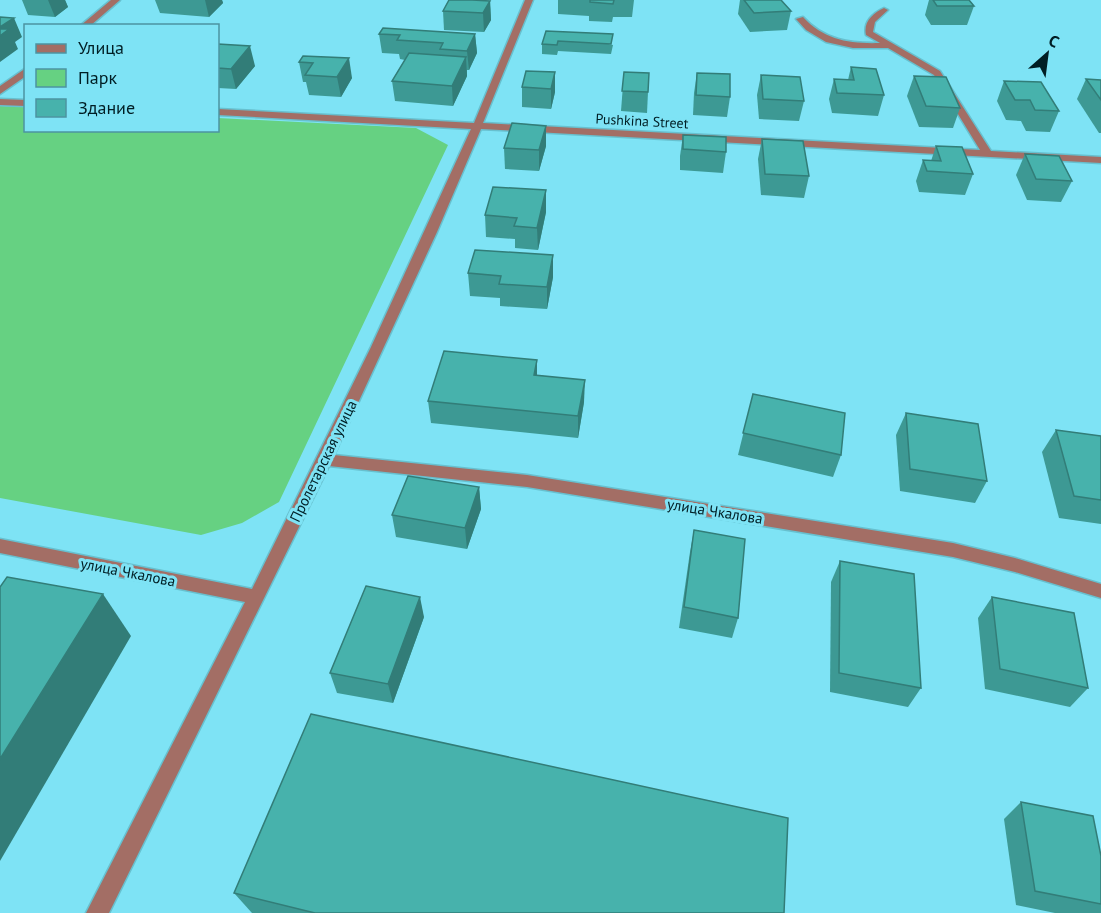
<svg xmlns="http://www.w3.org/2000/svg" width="1101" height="913" viewBox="0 0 1101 913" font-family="'PT Sans',sans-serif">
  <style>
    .green { fill: #66d182 }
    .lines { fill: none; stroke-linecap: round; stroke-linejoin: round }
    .minor-casing { stroke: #67c0cf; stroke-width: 3 }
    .minor { fill: #a36e65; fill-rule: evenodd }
    .wall { fill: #3d9994 }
    .shaded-wall { fill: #327d78 }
    .building { fill: #47b2ac; stroke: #327d78; stroke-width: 1.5 }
    .labels { text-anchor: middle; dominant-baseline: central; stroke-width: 6; stroke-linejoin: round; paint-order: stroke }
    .far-street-label { font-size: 14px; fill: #001e24; stroke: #7ee3f5 }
    .street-label { font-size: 15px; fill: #001e24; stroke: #7ee3f5 }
  </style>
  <rect width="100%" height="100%" fill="#7ee3f5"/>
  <path class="green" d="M0,106L25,107L26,130H218V118L416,128L448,145L279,502L242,523L201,535L0,498Z"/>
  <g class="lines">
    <g class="minor-casing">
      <g id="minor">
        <path d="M111,0H120L90,26H80Z"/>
        <path d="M525,0H533L483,123L980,150L934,75L888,48H853L826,42L806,30L796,19L803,17C824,40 850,44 880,43L866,35C863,22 873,13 884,8L888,10L875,22L873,32L940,71L991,151L1101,157V163L481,129L437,232L334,455L527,475L953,543L1015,558L1101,584V598L1015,572L953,557L527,487L329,466L109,913H86L245,602L0,553V539L252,589L371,347L471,129L218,115V109L474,123Z"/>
        <path d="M26,68V76L0,94V86Z"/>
        <path d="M0,99L26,100V106L0,105Z"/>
      </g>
    </g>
    <use href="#minor" class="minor"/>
  </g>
  <g class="wall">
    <path d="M22,0H65L68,7L55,17L28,15Z"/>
    <path d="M155,0H222L223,3L209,17L160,13Z"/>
    <path d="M558,0H634L632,17H613L612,22L589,21V16L558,14Z"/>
    <path d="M740,0H781L791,11L787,30L750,32L738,14Z"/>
    <path d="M929,0H969L974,6L967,25H931L925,15Z"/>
    <path d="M490,1L491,20L484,32L444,30L443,11Z"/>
    <path d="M546,31L613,45L611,54L558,51L557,55L542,54V44Z"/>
    <path d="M379,34H475L477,53L469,70H467V76L453,106L395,101L392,81L405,60L400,59L399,54L382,53Z"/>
    <path d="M218,44L255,66L236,89L218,88Z"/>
    <path d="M303,56L352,78L341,97L309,95L306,82H303L299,62Z"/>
    <path d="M851,67L884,95L878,116L832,113L829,99L834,79L848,80Z"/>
    <path d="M555,72V92L551,109L522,107V87Z"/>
    <path d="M624,72L648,92L647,113L621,111Z"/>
    <path d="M697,73L730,97L727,117L693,115L694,93Z"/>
    <path d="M761,75L804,101L799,121L759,119L757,95Z"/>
    <path d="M914,76L960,108L953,128L919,127L907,96Z"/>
    <path d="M1086,79L1101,80V133H1099L1077,99Z"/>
    <path d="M1004,81L1059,111L1050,132L1026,131L1021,121L1006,120L997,101Z"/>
    <path d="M546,126V146L539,171L505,169L504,148Z"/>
    <path d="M683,135L726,152L723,173L680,170V156Z"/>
    <path d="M762,139L809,176L804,198L761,195L758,159Z"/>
    <path d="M936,146L973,174L965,195L919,192L916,181L923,160L931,161Z"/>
    <path d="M1025,154L1072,181L1061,202L1027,200L1016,175Z"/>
    <path d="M546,190V212L538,250L515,248V239L486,237L485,215Z"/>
    <path d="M553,255V277L547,309L500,306V298L470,296L468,273Z"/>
    <path d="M537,376L584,402L578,438L431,423L428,401Z"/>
    <path d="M753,394L841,455L833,477L738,455Z"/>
    <path d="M906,413L987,481L975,503L900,491L896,435Z"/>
    <path d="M1056,430L1101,436V524L1059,518L1042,452Z"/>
    <path d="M479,487L481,509L467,549L396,537L392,515Z"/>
    <path d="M694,530L738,618L732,638L679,628L690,552Z"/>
    <path d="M840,561L921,688L908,707L830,692L831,582Z"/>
    <path d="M992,597L1088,688L1070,707L985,689L978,618Z"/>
    <path d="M424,617L393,703L337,693L330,673Z"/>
    <path d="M1021,802L1101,856V913H1055L1016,905L1004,819Z"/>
    <path d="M234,893L784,913H252Z"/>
  </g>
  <g class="shaded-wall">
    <path d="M48,0H65L68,7L55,17Z"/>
    <path d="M205,0H222L223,3L209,17Z"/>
    <path d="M490,1L491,20L484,32L483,13Z"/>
    <path d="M14,18L22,37L15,42L18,49L0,62V27Z"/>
    <path d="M475,34L477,53L469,70L467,51Z"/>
    <path d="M250,46L255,66L236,89L231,69Z"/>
    <path d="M466,57L467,76L453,106L452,86Z"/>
    <path d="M349,58L352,78L341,97L337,77Z"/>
    <path d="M555,72V92L551,109V89Z"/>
    <path d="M546,126V146L539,171V150Z"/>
    <path d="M546,190V212L538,250L537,228Z"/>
    <path d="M553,255V277L547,309V287Z"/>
    <path d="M537,360V382L534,375Z"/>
    <path d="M585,380L584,402L578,438V416Z"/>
    <path d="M479,487L481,509L467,549L465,528Z"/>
    <path d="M103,594L131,636L0,861V759Z"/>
    <path d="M420,597L424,617L393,703L388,684Z"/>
  </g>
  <g class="building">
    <path d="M449,0H472L490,1L483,13L443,11Z"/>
    <path d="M590,0H614L613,4L590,2Z"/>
    <path d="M744,0H781L791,11L754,13Z"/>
    <path d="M933,0H969L974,6H937Z"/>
    <path d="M0,17L14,18L0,27Z"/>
    <path d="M383,28L475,34L467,51L440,49L443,43L397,40L400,35L379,34Z"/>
    <path d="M0,29H9L0,36Z"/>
    <path d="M546,31L613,34L611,44L558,41L557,45L542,44Z"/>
    <path d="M218,44L250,46L231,69L218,68Z"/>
    <path d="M409,53L466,57L452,86L392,81Z"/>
    <path d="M303,56L349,58L337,77L305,75L313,63L299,62Z"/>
    <path d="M851,67L876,69L884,95L837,93L834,79L854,80Z"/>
    <path d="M526,71L555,72L551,89L522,87Z"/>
    <path d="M624,72L649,73L648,92L622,91Z"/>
    <path d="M697,73L730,74V97L696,95Z"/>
    <path d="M761,75L800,77L804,101L763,99Z"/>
    <path d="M914,76L946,77L960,108L926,106Z"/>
    <path d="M1086,79L1101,80V100Z"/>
    <path d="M1004,81L1041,82L1059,111L1035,110L1030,100H1015Z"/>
    <path d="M512,123L546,126L539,150L504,148Z"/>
    <path d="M683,135L726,137V152L683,149Z"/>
    <path d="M762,139L803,141L809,176L765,174Z"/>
    <path d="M936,146L962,147L973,174L927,171L923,160L941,161Z"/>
    <path d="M1025,154L1059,156L1072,181L1036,179Z"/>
    <path d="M493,187L546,190L537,228L514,226L517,218L485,215Z"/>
    <path d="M475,250L553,255L547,287L499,284L501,276L468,273Z"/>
    <path d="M444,351L537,360L534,375L585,380L578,416L428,401Z"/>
    <path d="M753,394L845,413L841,455L743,433Z"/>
    <path d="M906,413L978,424L987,481L910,469Z"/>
    <path d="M1056,430L1101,436V500L1074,496Z"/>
    <path d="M408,476L479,487L465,528L392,515Z"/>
    <path d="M694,530L745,539L738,618L684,607Z"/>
    <path d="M840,561L914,574L921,688L839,673Z"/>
    <path d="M7,577L103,594L0,759V587Z"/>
    <path d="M366,586L420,597L388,684L330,673Z"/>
    <path d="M992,597L1074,613L1088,688L1000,669Z"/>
    <path d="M311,714L788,818L784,913H315L234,893Z"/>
    <path d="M1021,802L1093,816L1101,856V904L1035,891Z"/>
  </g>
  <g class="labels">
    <g class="far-street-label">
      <text transform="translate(642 121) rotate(3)">Pushkina Street</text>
    </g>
    <g class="street-label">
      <text transform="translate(323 461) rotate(-64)">Пролетарская улица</text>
      <text transform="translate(715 511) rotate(9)">улица Чкалова</text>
      <text transform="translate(128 572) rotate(11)">улица Чкалова</text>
    </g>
  </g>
  <rect x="24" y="24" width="195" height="108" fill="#7ee3f5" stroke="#4c94a1" stroke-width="1.5"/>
  <rect x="36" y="44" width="30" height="9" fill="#a36e65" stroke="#4c94a1" stroke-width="1.5"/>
  <text x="78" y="54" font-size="18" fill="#001e24">Улица</text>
  <rect x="36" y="69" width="30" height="18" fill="#66d182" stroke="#4c94a1" stroke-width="1.5"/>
  <text x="78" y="84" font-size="18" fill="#001e24">Парк</text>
  <rect x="36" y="99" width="30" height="18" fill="#47b2ac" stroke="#4c94a1" stroke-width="1.5"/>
  <text x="78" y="114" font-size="18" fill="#001e24">Здание</text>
  <g transform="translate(1047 54) rotate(28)" stroke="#7ee3f5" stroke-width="4.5" paint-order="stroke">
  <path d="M0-4.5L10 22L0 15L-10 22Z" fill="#001e24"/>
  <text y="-9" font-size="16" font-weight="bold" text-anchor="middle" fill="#001e24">С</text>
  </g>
</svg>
